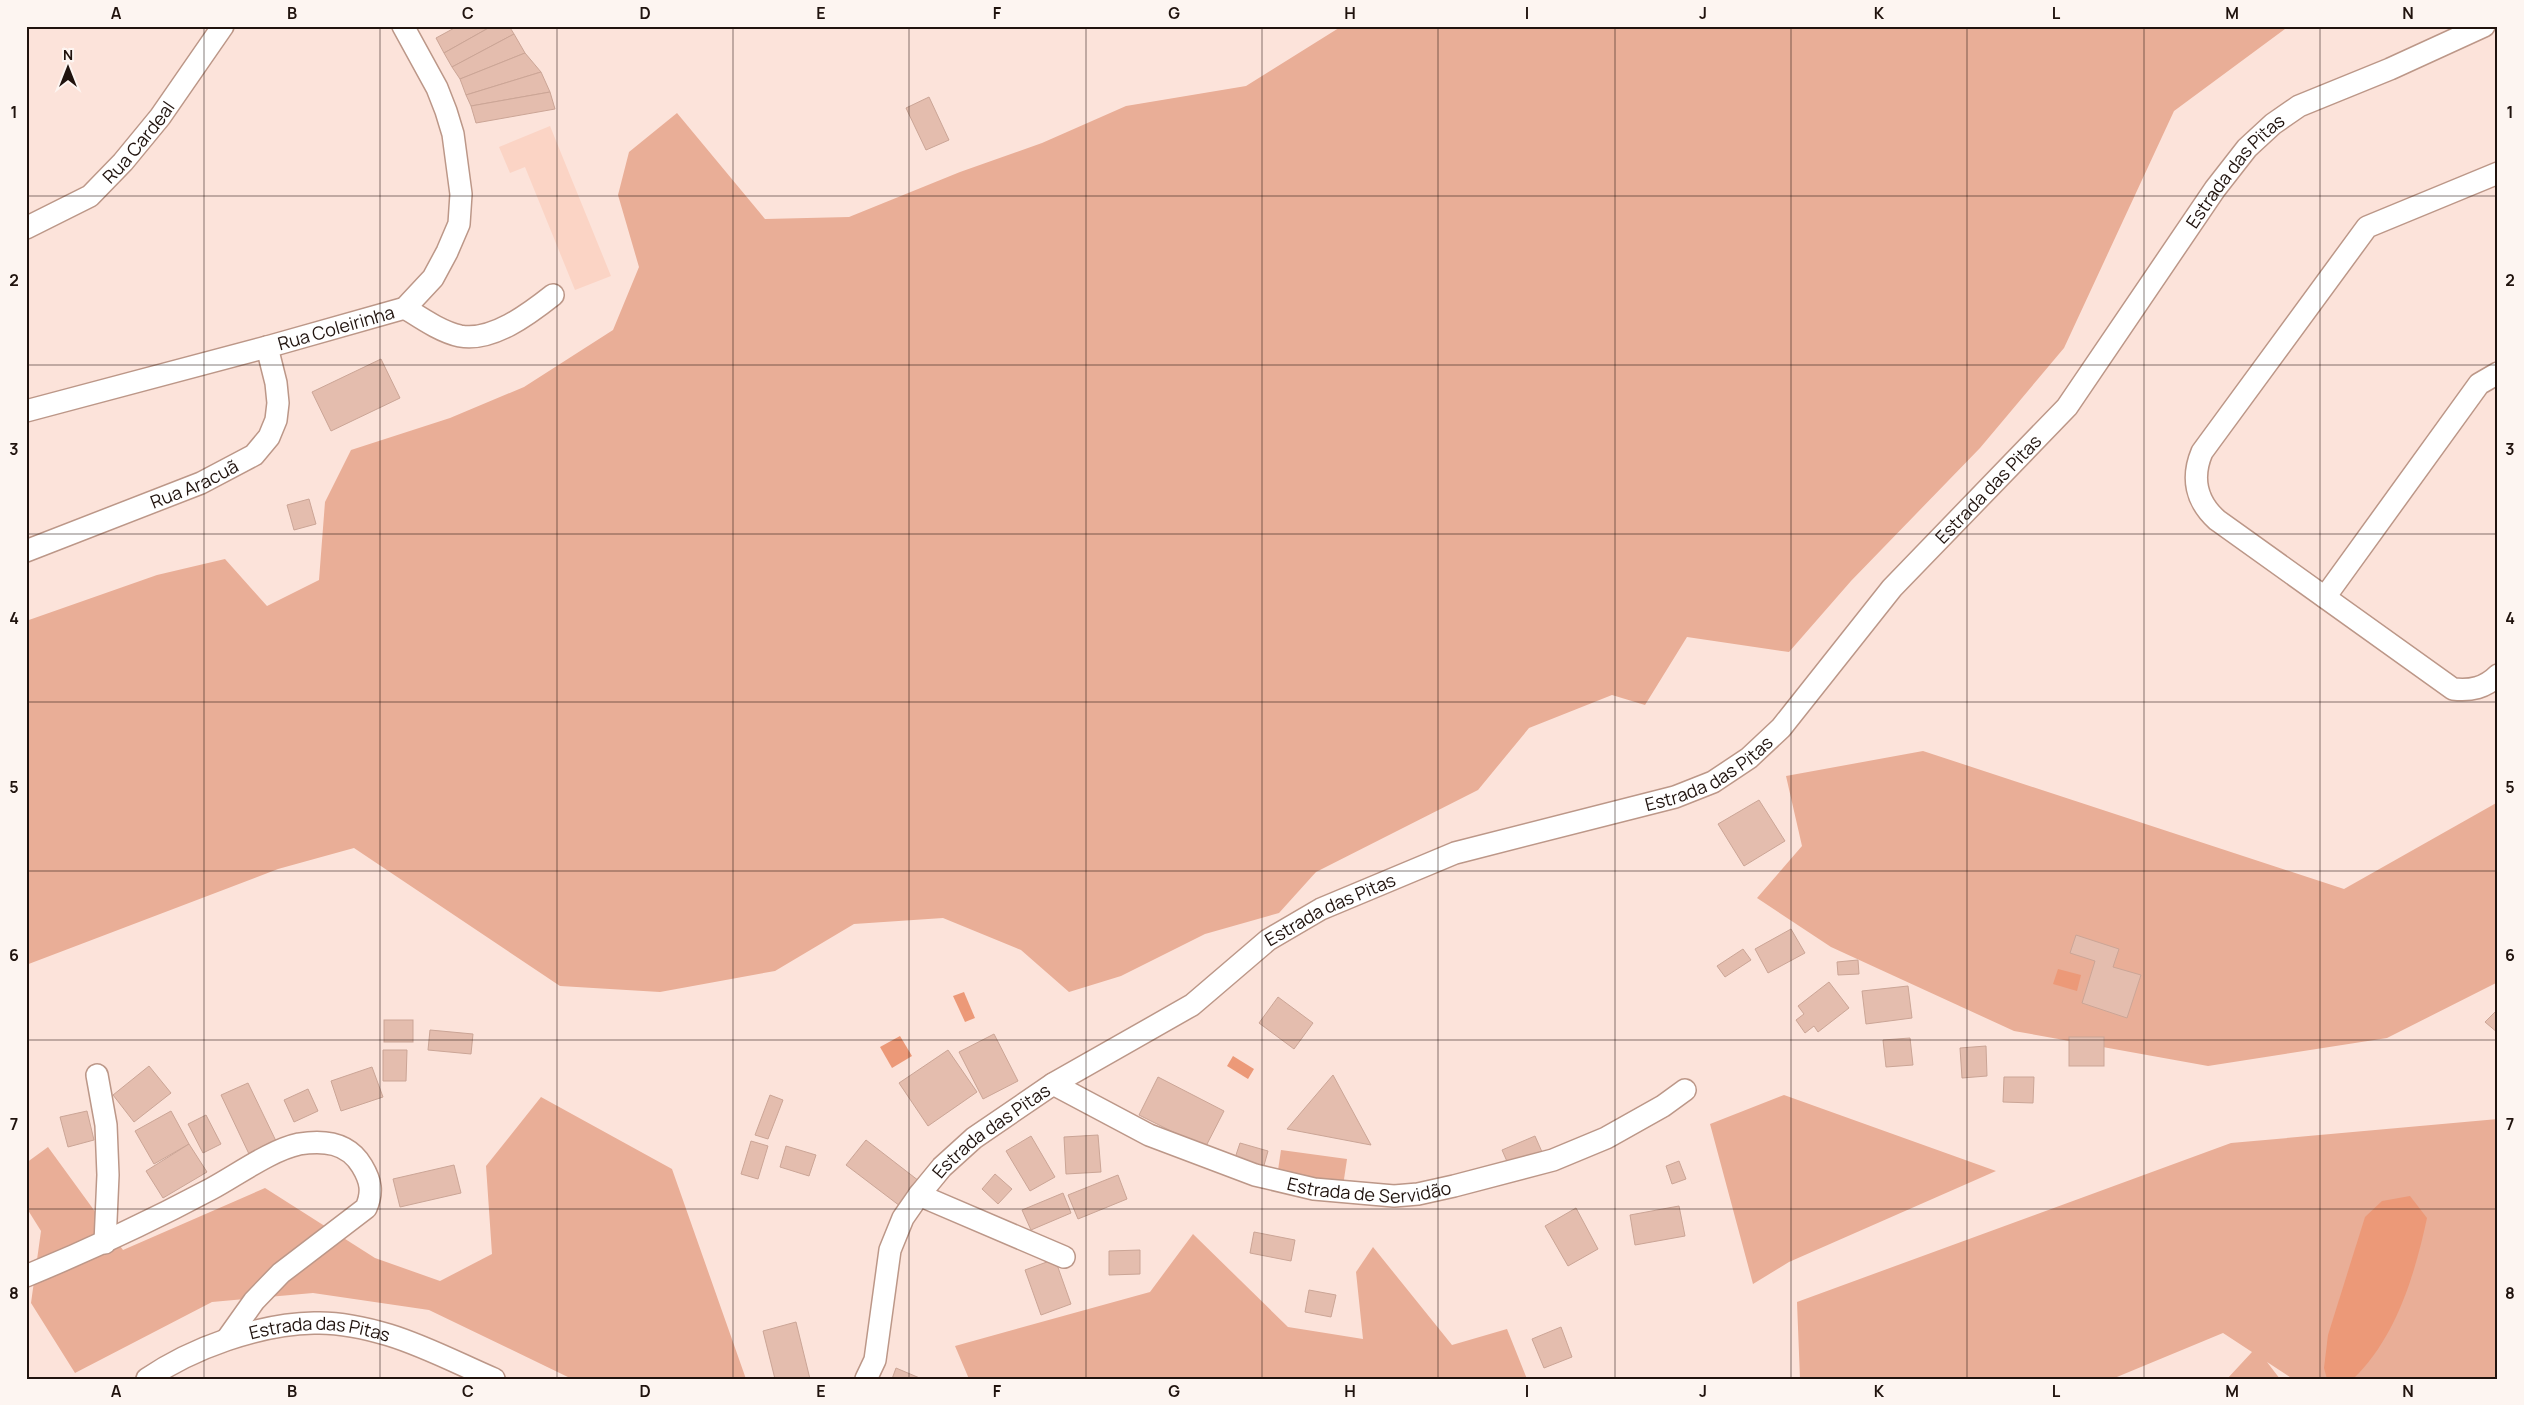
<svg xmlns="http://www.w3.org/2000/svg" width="2524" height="1405" viewBox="0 0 2524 1405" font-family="Manrope,sans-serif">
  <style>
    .built { fill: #fbd4c5 }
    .green { fill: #e9ae97 }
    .water { fill: #ec9978 }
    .building { fill: #e4bdae; stroke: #cba596 }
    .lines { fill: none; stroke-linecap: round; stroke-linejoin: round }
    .minor-casing { stroke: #bc9788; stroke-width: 24 }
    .minor { stroke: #fff; stroke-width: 21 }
    .grid { fill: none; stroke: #20130e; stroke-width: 1; stroke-opacity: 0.55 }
    .labels { text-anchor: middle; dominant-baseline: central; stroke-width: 4; stroke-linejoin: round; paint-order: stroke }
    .street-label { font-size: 18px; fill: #20130e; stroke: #fdf5f1 }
    .neatline { fill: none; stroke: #20130e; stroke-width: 2 }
    .grid-label { font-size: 16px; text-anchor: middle; font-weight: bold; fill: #20130e }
  </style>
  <rect width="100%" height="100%" fill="#fce3da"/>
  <path class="built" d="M550,126L611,276L575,290L525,167L510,173L499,147Z"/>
  <g class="green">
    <path d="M1342,26H2289L2174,111L2064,348L1980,448L1851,581L1789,652L1687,637L1645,705L1612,695L1529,728L1478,790L1316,872L1279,913L1205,934L1121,976L1069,992L1021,950L943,918L854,924L775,971L660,992L560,986L354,848L278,869L26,965V621L157,575L225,559L267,606L319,580L325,502L351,450L450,418L524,387L613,330L639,267L618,195L629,152L677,113L765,219L849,217L960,172L1042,143L1126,106L1246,86Z"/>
    <path d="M1923,751L2344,889L2498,802V982L2387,1038L2208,1066L2014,1031L1831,947L1757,898L1802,846L1786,776Z"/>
    <path d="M1784,1095L1996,1171L1789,1262L1753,1284L1710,1124Z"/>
    <path d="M541,1097L672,1169L746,1379H572L429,1310L313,1293L212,1302L75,1373L31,1303L41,1231L26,1207V1163L48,1147L123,1250L265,1188L375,1258L440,1281L492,1254L486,1166Z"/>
    <path d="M2498,1119V1379H2293L2267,1362L2280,1379H2227L2252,1352L2223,1333L2112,1379H1800L1797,1302L2231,1143Z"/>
    <path d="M1281,1150L1347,1159L1343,1186L1277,1177Z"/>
    <path d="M1193,1234L1288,1327L1363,1339L1356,1272L1373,1247L1452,1345L1507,1329L1527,1379H969L955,1346L1150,1292Z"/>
  </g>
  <g class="water">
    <path d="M2058,969L2081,975L2077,991L2053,984Z"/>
    <path d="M964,992L975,1018L965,1022L953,996Z"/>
    <path d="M900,1036L912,1056L892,1068L880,1047Z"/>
    <path d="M1233,1056L1254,1069L1248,1079L1227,1066Z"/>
    <path d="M2410,1196L2427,1218C2415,1274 2396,1338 2353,1379H2327L2324,1368L2328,1335L2365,1217L2382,1201Z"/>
  </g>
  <g class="building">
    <path d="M458,26H492L444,53L436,38Z"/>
    <path d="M492,26H509L514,34L452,67L444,53Z"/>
    <path d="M514,34L525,53L460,79L452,67Z"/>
    <path d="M525,53L541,72L466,95L460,79Z"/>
    <path d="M541,72L550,92L471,106L466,95Z"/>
    <path d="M550,92L555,109L476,123L471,106Z"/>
    <path d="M929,97L949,140L926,150L906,108Z"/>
    <path d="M381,359L400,398L331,431L312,392Z"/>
    <path d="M309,499L316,524L294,530L287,505Z"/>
    <path d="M1759,800L1785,841L1744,866L1718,824Z"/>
    <path d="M1791,929L1805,953L1768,973L1755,949Z"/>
    <path d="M2076,935L2119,949L2113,967L2141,975L2127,1018L2082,1003L2095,961L2070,953Z"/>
    <path d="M1743,949L1751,960L1725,977L1717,966Z"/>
    <path d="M1858,960L1859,974L1838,975L1837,962Z"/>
    <path d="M1829,982L1849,1008L1818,1032L1814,1026L1805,1033L1796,1020L1804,1014L1798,1006Z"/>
    <path d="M1908,986L1912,1018L1866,1024L1862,991Z"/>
    <path d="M1278,997L1313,1023L1294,1049L1259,1023Z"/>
    <path d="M2498,1009V1033L2485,1022Z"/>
    <rect x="384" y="1020" width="29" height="22"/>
    <path d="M430,1030L473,1034L471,1054L428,1050Z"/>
    <path d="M994,1034L1018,1081L983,1099L959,1052Z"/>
    <rect x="2069" y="1037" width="35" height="29"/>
    <path d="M1910,1038L1913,1065L1886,1067L1883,1040Z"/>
    <path d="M1986,1046L1987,1076L1962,1078L1960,1048Z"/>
    <path d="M383,1050H407L406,1081H383Z"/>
    <path d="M948,1050L977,1092L928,1126L899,1083Z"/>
    <path d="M149,1066L171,1093L134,1122L113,1095Z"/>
    <path d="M372,1067L383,1097L341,1111L331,1081Z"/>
    <path d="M1333,1075L1371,1145L1287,1129Z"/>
    <path d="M1158,1077L1224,1111L1205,1148L1139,1115Z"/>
    <path d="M2004,1077H2034L2033,1103L2003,1102Z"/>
    <path d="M248,1083L276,1141L249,1154L221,1095Z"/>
    <path d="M308,1089L318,1111L294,1122L284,1100Z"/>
    <path d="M770,1095L783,1100L768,1139L755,1135Z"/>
    <path d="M87,1111L94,1140L68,1147L60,1117Z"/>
    <path d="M171,1111L189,1144L154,1164L135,1131Z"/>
    <path d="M206,1115L221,1144L203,1153L188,1124Z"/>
    <path d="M1098,1135L1101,1172L1066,1174L1064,1137Z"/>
    <path d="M1031,1136L1055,1177L1030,1191L1006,1151Z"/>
    <path d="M1535,1136L1542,1152L1509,1166L1502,1150Z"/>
    <path d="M866,1140L919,1181L900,1206L846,1165Z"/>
    <path d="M751,1141L768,1146L758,1179L741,1174Z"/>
    <path d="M1240,1143L1268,1151L1263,1169L1234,1161Z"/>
    <path d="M189,1144L207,1172L163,1198L146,1171Z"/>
    <path d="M786,1146L816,1155L809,1176L780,1167Z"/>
    <path d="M1679,1161L1686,1179L1672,1184L1666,1166Z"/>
    <path d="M454,1165L461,1193L400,1207L393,1179Z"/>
    <path d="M995,1174L1012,1189L998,1204L982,1189Z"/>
    <path d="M1118,1175L1127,1199L1078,1219L1068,1195Z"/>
    <path d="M1063,1193L1071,1213L1031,1230L1022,1210Z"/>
    <path d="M1679,1206L1685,1236L1635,1245L1630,1215Z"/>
    <path d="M1576,1208L1598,1249L1568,1266L1545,1226Z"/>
    <path d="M1254,1232L1295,1240L1291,1261L1250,1253Z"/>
    <path d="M1140,1250V1274L1109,1275V1251Z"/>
    <path d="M1055,1259L1071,1304L1041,1315L1025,1270Z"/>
    <path d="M1309,1290L1336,1295L1331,1317L1305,1312Z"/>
    <path d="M796,1322L810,1379H775L763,1331Z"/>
    <path d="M1561,1327L1572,1357L1544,1368L1532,1339Z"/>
    <path d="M896,1368L922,1379H892Z"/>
  </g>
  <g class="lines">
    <g class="minor-casing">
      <g id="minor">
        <path d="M2498,173L2367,227L2202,452C2191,478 2196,501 2217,520L2453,689C2471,691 2485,688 2498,675"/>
        <path id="s1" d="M26,228L90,196L123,162L160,117L223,26"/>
        <path d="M405,308C421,318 441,332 460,336C492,342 529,314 553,295"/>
        <path id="s2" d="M26,411L267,347L405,308L433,278L447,252L459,224L461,194L453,134L446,111L437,88L403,26"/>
        <path id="s3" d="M26,551L201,483L254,455L269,437L276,420L278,403L276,383L267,347"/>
        <path d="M2325,597L2479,384L2498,373"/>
        <path d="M97,1075L106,1125L108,1175L105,1243"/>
        <path id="s4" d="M1053,1084L1149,1135L1255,1175L1314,1189L1394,1196L1418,1194L1454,1186L1553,1160L1606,1138L1663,1106L1685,1090"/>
        <path d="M919,1195L1064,1257"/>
        <path d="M26,1276C89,1250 151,1221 211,1189C237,1175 271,1150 299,1144C323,1140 348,1142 362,1166C371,1181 373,1192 366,1208L281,1273L254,1301L227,1339"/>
        <path id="s5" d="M147,1379C192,1348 259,1324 314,1323C339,1322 366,1328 389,1335C425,1346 459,1364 494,1379"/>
        <path id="s6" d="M866,1379L875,1360L890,1250L903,1218L919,1195L942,1167L974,1138L1053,1084L1192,1005L1268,940L1321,909L1455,853L1675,797L1713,782L1749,758L1781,728L1892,588L2067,407L2215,189L2247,148L2273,124L2299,106L2390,69L2484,26"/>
      </g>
    </g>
    <use href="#minor" class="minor"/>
  </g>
  <path class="grid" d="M204,26V1379M380,26V1379M557,26V1379M733,26V1379M909,26V1379M1086,26V1379M1262,26V1379M1438,26V1379M1615,26V1379M1791,26V1379M1967,26V1379M2144,26V1379M2320,26V1379M26,196H2498M26,365H2498M26,534H2498M26,702H2498M26,871H2498M26,1040H2498M26,1209H2498"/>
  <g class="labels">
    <g class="street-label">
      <text stroke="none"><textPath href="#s1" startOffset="144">Rua Cardeal</textPath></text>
      <text stroke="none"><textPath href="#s6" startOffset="1912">Estrada das Pitas</textPath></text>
      <text stroke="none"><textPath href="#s2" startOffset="321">Rua Coleirinha</textPath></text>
      <text stroke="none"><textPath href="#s3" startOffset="181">Rua Aracuã</textPath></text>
      <text stroke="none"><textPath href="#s6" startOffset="1508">Estrada das Pitas</textPath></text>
      <text stroke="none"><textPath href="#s6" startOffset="1104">Estrada das Pitas</textPath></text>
      <text stroke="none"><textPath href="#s6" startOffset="699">Estrada das Pitas</textPath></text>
      <text stroke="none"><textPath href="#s6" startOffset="292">Estrada das Pitas</textPath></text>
      <text stroke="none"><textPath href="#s4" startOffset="338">Estrada de Servidão</textPath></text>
      <text stroke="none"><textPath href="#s5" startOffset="184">Estrada das Pitas</textPath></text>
    </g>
  </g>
  <rect width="2524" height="1405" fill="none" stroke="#fdf5f1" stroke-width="55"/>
  <g transform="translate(68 68)" stroke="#fdf5f1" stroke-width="4" paint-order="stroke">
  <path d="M0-4L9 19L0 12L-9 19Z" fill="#20130e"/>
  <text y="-8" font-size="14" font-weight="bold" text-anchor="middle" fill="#20130e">N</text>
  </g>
  <rect x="28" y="28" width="2468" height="1350" class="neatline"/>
  <g class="grid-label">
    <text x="116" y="19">A</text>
    <text x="292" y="19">B</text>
    <text x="468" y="19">C</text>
    <text x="645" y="19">D</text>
    <text x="821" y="19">E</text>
    <text x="997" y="19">F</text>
    <text x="1174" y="19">G</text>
    <text x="1350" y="19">H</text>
    <text x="1527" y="19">I</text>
    <text x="1703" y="19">J</text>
    <text x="1879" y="19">K</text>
    <text x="2056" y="19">L</text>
    <text x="2232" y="19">M</text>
    <text x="2408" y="19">N</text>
    <text x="14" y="118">1</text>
    <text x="2510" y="118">1</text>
    <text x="14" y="286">2</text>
    <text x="2510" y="286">2</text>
    <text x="14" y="455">3</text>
    <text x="2510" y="455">3</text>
    <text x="14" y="624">4</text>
    <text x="2510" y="624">4</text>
    <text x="14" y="793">5</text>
    <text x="2510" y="793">5</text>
    <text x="14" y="961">6</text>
    <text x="2510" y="961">6</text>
    <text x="14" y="1130">7</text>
    <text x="2510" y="1130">7</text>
    <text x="14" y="1299">8</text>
    <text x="2510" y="1299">8</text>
    <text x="116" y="1397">A</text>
    <text x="292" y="1397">B</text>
    <text x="468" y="1397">C</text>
    <text x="645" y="1397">D</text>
    <text x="821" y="1397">E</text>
    <text x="997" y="1397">F</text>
    <text x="1174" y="1397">G</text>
    <text x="1350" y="1397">H</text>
    <text x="1527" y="1397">I</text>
    <text x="1703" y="1397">J</text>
    <text x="1879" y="1397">K</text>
    <text x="2056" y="1397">L</text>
    <text x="2232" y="1397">M</text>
    <text x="2408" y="1397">N</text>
  </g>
</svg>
